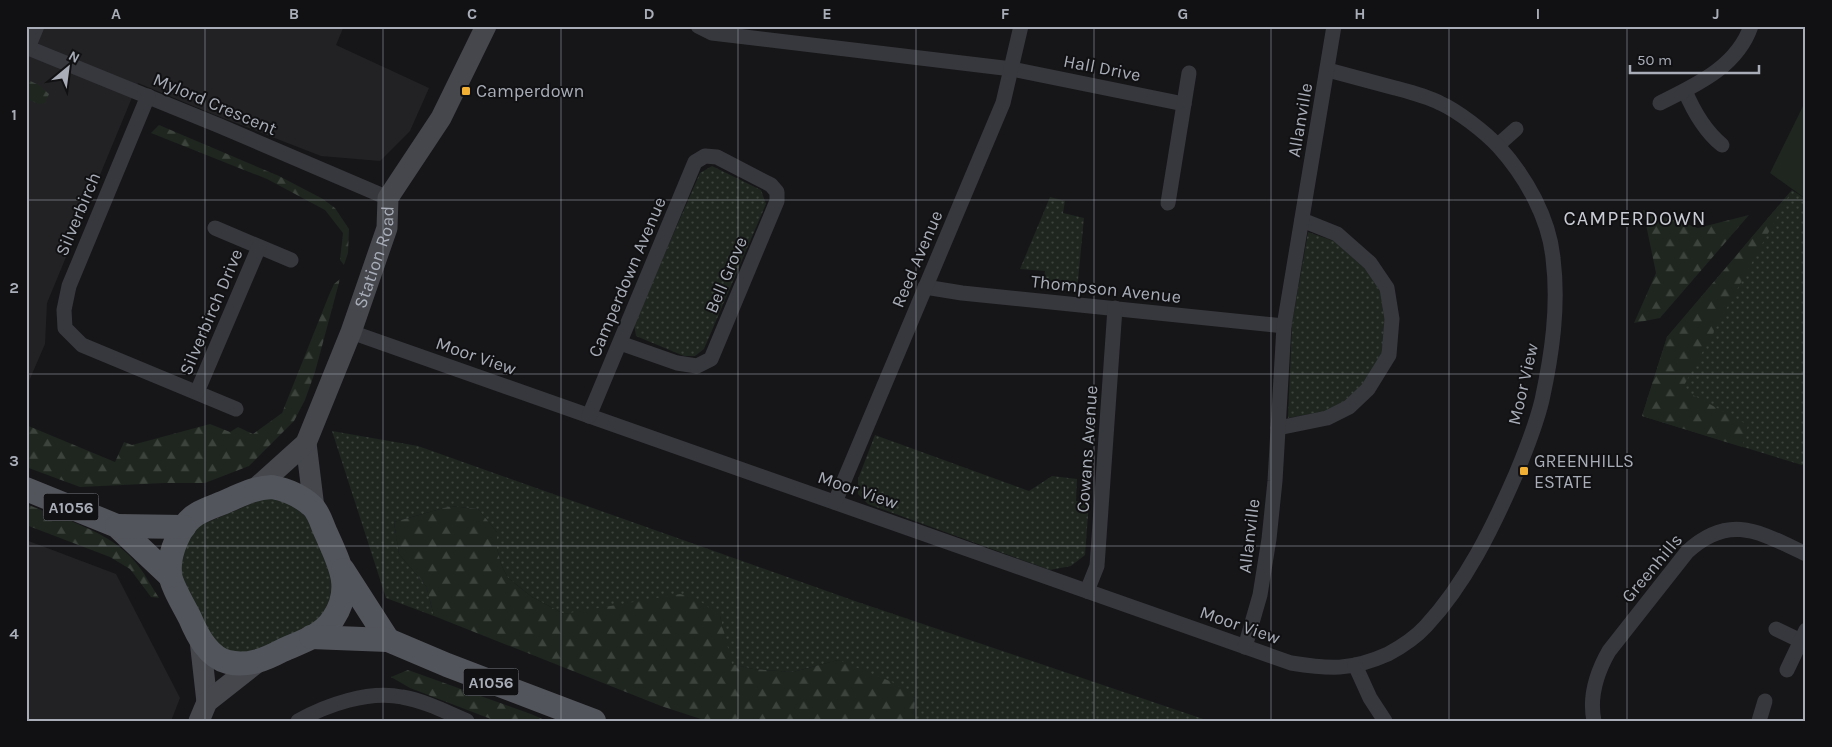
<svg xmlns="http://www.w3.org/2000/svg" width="1832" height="747" viewBox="0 0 1832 747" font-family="Karla,sans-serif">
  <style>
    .built { fill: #222225 }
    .grass { fill: url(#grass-dots) }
    .forest { fill: url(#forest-firs) }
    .park { fill: #1e261f }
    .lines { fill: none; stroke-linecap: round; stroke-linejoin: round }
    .minor { stroke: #37383d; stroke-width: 15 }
    .secondary { stroke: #45474d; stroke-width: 21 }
    .primary { stroke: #53555c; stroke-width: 24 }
    .grid { fill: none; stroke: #a8adb8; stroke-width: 1; stroke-opacity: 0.55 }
    .poi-dot { fill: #f2b134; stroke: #111113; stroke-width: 2 }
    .labels { text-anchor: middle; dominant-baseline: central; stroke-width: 4; stroke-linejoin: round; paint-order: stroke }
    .shield { fill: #111113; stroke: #7b7e86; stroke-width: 1 }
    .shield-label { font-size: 16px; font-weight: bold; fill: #a8adb8 }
    .street-label { font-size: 18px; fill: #a8adb8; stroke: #111113 }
    .poi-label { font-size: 18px; fill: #a8adb8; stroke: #111113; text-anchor: start }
    .quarter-label { font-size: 20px; letter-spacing: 1px; fill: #c9ccd4; stroke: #111113 }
    .neatline { fill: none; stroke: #a8adb8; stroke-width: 2 }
    .grid-label { font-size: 16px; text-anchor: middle; font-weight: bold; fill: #a8adb8 }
  </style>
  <defs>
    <pattern id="grass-dots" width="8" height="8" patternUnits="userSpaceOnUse" patternTransform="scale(1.25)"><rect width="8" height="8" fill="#1e261f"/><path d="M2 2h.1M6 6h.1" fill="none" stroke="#3c433d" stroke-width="1.8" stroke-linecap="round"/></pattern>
    <pattern id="forest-firs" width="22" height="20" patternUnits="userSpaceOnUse" patternTransform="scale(1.25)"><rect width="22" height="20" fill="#1e261f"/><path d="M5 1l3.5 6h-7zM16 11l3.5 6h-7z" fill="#3c433d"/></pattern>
  </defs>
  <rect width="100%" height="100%" fill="#161618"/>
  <g class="built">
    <path d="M26,26H344L336,45L429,88L410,131L380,161L321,156L215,115L138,83L47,303L45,344L26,388Z"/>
    <path d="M26,540L116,574L180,698L171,721H26Z"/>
  </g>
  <g class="grass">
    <path d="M712,166L761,190L766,204L704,349L695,356H684L636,336L634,324L700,173Z"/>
    <path d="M1792,190L1806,199V463L1802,465L1642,416L1667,337Z"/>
    <path d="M1050,197L1065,201L1063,213L1084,218L1077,291L1043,287L1045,271L1020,269Z"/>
    <path d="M1308,232L1334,241L1366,269L1381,290L1386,319L1382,352L1364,385L1345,403L1327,411L1288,418L1292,324Z"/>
    <path d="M332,431L418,446L852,600L1209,721H914L915,698L838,660L793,672L753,669L731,664L720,616L607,608L564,614L532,597L508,578L501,564L497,548V532L478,509L451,506L394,522L399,554L426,586L434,616L386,598Z"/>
    <path d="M875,435L1029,491L1052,476L1077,479L1076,501L1089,502L1085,555L1071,566L1050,570L868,504L858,494V479Z"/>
    <path d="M268,499H277L294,505L310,521L335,585L329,608L313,626L256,651L244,653L232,652L221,647L211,640L181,578V554L192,533L201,525L258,501Z"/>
  </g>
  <g class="forest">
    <path d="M26,79L39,85L49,94L45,103L39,104L26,99Z"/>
    <path d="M159,125L279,176L323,199L335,208L349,229L348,253L344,265L340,260L343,233L325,210L267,179L151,133Z"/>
    <path d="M1792,190L1682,389L1748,425L1742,447L1642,416L1667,337Z"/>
    <path d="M1643,210L1698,228L1749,215L1660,318L1634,323L1656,273Z"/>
    <path d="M340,279L315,372L305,400L294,421L249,466L205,483H165L80,487L26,467V425L115,462L124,442L132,445L210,424L230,432L238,427L253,434L282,413L329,295L334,284Z"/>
    <path d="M26,504C65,520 115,532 140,568C147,577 152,588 159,598L151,597L130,569L110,557L26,525Z"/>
    <path d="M451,506L478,509L497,532V548L501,564L508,578L532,597L564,614L680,594L696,598L720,616L732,664L753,669L793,672L838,660L892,682L915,698L914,721H707L661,706L434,616L426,586L399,554L394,522Z"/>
    <path d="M408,670L531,714L547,721H496L410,688L391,677Z"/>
  </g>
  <path class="park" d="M1806,100V199L1770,173Z"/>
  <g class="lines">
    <g class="minor">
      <path d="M698,26L712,33L1012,69L1184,104"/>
      <path d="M26,47L220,126L388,198"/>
      <path d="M28,48L37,26"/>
      <path d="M1685,91C1693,110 1706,132 1722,145"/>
      <path d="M148,96L69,286L64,310L65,328L82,345L236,409"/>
      <path d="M1660,103C1696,85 1737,67 1751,26"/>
      <path d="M1498,145L1516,129"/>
      <path d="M1168,203L1189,73"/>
      <path d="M215,228L291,260"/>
      <path d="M925,287L962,293L1284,326"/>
      <path d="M351,332L1291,663C1329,669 1350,671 1388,654C1401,647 1416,637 1426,626C1466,583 1493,527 1516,474C1526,450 1536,425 1542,400C1552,354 1559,306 1553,258C1549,218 1526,177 1499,147C1485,132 1458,111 1440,103C1426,96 1410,92 1395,88C1373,82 1350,76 1328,70"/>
      <path d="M197,392L259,247"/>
      <path d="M589,416L695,162L705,156L717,157L771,185L777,192V201L711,359L697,366L677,363L620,343"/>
      <path d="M1278,428L1327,418L1349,407L1368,389L1389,355L1392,319L1387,288L1370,263L1337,234L1302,220"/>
      <path d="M835,502L1003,103L1021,26"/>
      <path d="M1087,591L1097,566L1115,308"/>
      <path d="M1776,629L1801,641"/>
      <path d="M1245,647L1260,595L1269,539L1275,481L1284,326L1334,26"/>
      <path d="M1355,665L1370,698L1385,721"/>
      <path d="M1787,670L1806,630"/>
      <path d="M298,721C326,705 369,690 402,697C425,701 446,712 467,721"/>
      <path d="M1594,721C1589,697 1597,672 1609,651L1687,552C1730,512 1761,533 1806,554"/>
      <path d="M1759,721L1765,701"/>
    </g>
    <g class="secondary">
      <path d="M306,443L314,508"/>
      <path id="s1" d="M256,488L306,443L351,332L387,228L388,198L441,118L486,26"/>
      <path d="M200,640L207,702"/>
      <path d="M199,721L207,702L259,661"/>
    </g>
    <g class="primary">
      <path d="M272,487C288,490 300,495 312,506C319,512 322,525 326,533C339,563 354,588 333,619C322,636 301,642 283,650C266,659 248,667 228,662C208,657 197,635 190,618C185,608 170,583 170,573C168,554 180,524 197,514C207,508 219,505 229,500C245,493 254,488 272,487Z"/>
      <path d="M26,489L117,526L170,576"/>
      <path d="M117,526L184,527"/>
      <path d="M343,570L388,640"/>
      <path d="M311,637L388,640L447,665L594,721"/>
    </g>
  </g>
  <path class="grid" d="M205,26V721M383,26V721M561,26V721M738,26V721M916,26V721M1094,26V721M1271,26V721M1449,26V721M1627,26V721M26,200H1806M26,374H1806M26,546H1806"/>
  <g class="poi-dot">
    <rect x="461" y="86" width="10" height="10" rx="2.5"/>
    <rect x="1519" y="466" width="10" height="10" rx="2.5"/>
  </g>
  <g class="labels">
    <g class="shield">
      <rect x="43.5" y="493.5" width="55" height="27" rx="4"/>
      <rect x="463.5" y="668.5" width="55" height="27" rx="4"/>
    </g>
    <g class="shield-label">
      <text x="71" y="507">A1056</text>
      <text x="491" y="682">A1056</text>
    </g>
    <g class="street-label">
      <text transform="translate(1102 68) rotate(11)">Hall Drive</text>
      <text transform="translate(215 104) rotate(23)">Mylord Crescent</text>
      <text transform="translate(1300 120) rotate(-80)">Allanville</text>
      <text transform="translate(78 214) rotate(-67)">Silverbirch</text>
      <text stroke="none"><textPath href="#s1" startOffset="266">Station Road</textPath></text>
      <text transform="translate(917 259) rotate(-67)">Reed Avenue</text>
      <text transform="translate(726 275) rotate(-67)">Bell Grove</text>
      <text transform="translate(627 277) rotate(-67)">Camperdown Avenue</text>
      <text transform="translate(1106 289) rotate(6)">Thompson Avenue</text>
      <text transform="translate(211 312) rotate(-67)">Silverbirch Drive</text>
      <text transform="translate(476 356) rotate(19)">Moor View</text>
      <text transform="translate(1523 384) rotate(-77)">Moor View</text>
      <text transform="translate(1087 449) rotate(-86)">Cowans Avenue</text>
      <text transform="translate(858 490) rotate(19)">Moor View</text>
      <text transform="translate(1249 536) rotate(-83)">Allanville</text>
      <text transform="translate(1652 568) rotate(-50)">Greenhills</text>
      <text transform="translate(1240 625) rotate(19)">Moor View</text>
    </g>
    <g class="poi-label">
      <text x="476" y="91">Camperdown</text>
      <text x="1534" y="461">GREENHILLS<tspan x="1534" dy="21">ESTATE</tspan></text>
    </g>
    <g class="quarter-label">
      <text x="1635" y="218">CAMPERDOWN</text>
    </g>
  </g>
  <rect width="1832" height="747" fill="none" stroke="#111113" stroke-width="55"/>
  <g transform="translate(68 68) rotate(29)" stroke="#111113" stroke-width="4" paint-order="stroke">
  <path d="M0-4L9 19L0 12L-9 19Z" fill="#a8adb8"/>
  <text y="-8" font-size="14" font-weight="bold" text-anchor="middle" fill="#a8adb8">N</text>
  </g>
  <path d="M1630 65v8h129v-8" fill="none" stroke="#a8adb8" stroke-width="2.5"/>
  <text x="1637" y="65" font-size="15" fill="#a8adb8" stroke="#111113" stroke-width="4" paint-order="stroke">50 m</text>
  <rect x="28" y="28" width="1776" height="692" class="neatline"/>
  <g class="grid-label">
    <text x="116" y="19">A</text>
    <text x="294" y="19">B</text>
    <text x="472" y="19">C</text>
    <text x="649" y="19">D</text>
    <text x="827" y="19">E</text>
    <text x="1005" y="19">F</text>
    <text x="1183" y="19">G</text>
    <text x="1360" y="19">H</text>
    <text x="1538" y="19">I</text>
    <text x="1716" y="19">J</text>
    <text x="14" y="120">1</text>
    <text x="14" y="293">2</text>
    <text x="14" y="466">3</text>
    <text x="14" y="639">4</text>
  </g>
</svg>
